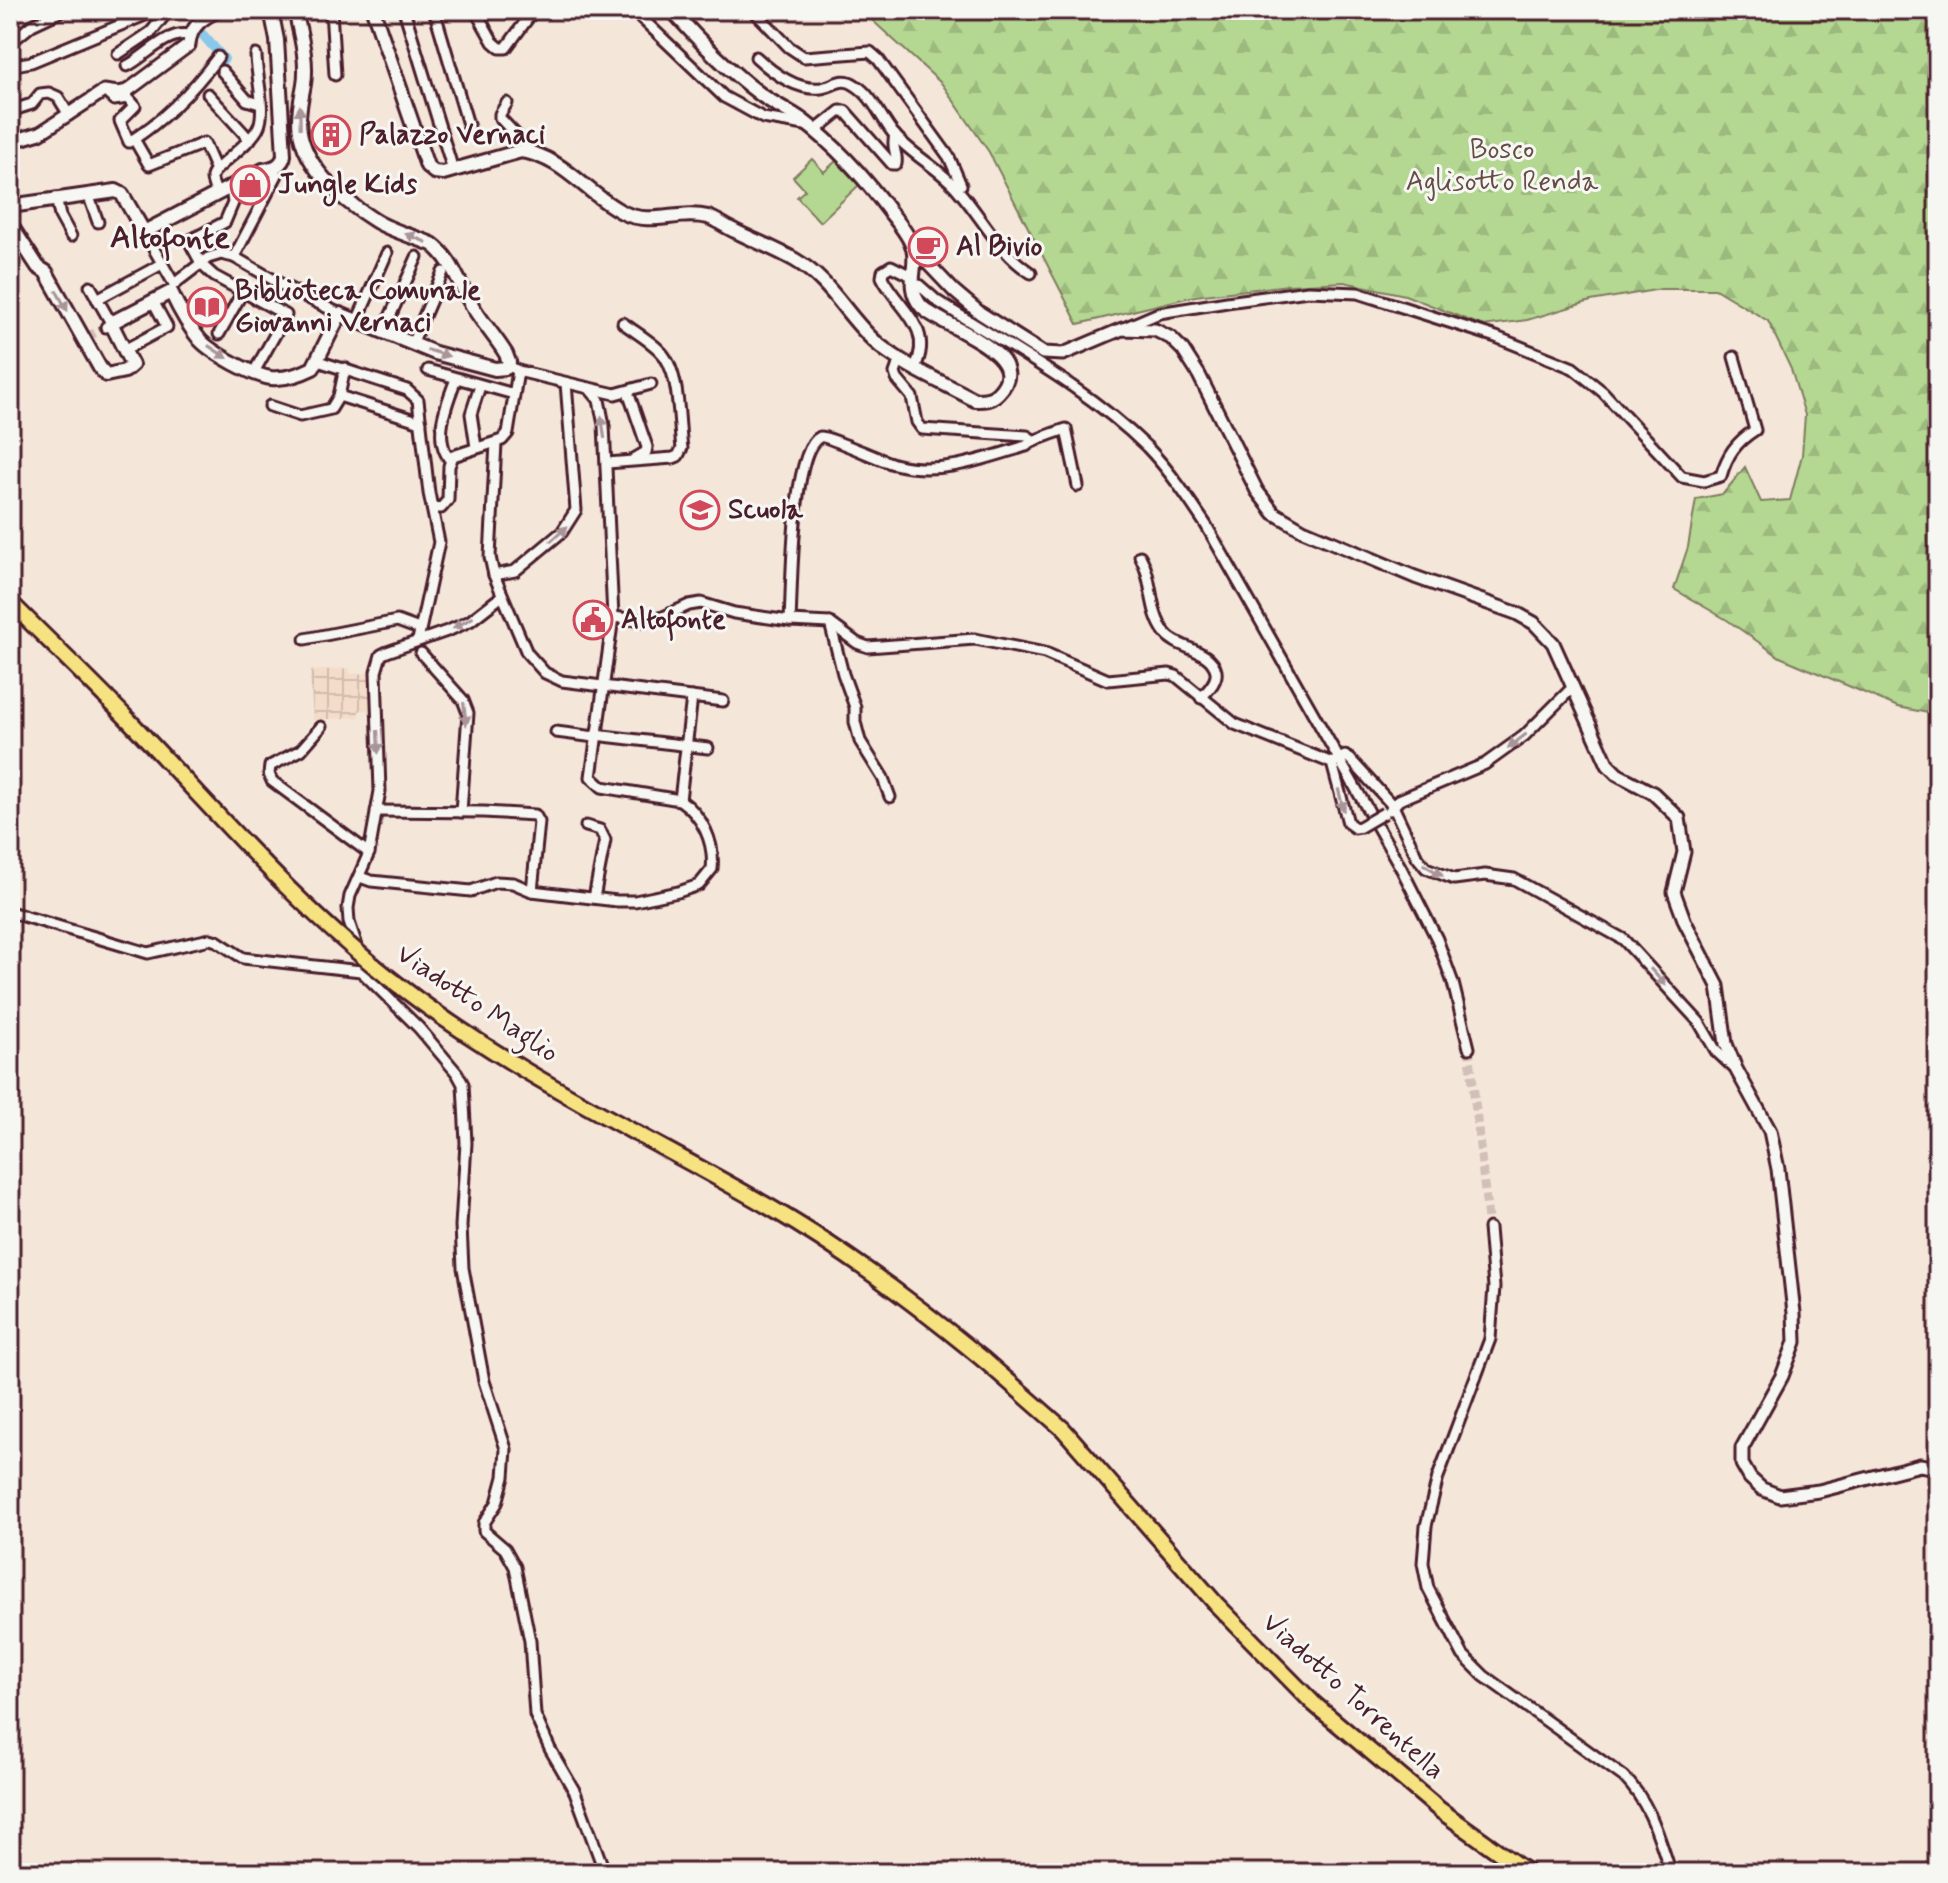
<svg xmlns="http://www.w3.org/2000/svg" width="1948" height="1883" viewBox="0 0 1948 1883" font-family="Mynerve,sans-serif">
  <style>
    .industrial { fill: url(#industrial-grid) }
    .forest { fill: url(#forest-firs); stroke: #7f7c5e; stroke-width: 2 }
    .pitch { fill: #b4d892; stroke: #7f7c5e; stroke-width: 2 }
    .lines { fill: none; stroke-linecap: round; stroke-linejoin: round }
    .canal { stroke: #8ac8eb; stroke-width: 10 }
    .minor-tunnel { stroke: #d2bfb7; stroke-width: 9; stroke-dasharray: 9 4.5; stroke-linecap: butt }
    .minor-casing { stroke: #4a1f2b; stroke-width: 15 }
    .tertiary-casing { stroke: #4a1f2b; stroke-width: 17 }
    .secondary-casing { stroke: #4a1f2b; stroke-width: 18 }
    .primary-casing { stroke: #4a1f2b; stroke-width: 20 }
    .minor { stroke: #f6f6f2; stroke-width: 9 }
    .tertiary { stroke: #f6f6f2; stroke-width: 11 }
    .secondary { stroke: #f6f6f2; stroke-width: 12 }
    .primary { stroke: #f6e281; stroke-width: 14 }
    .minor-bridge-casing { stroke: #4a1f2b; stroke-width: 15; stroke-linecap: butt }
    .primary-bridge-casing { stroke: #4a1f2b; stroke-width: 20; stroke-linecap: butt }
    .minor-bridge { stroke: #f6f6f2; stroke-width: 9 }
    .primary-bridge { stroke: #f6e281; stroke-width: 14 }
    .oneway { fill: #a99598 }
    .labels { text-anchor: middle; dominant-baseline: central; stroke-width: 6; stroke-linejoin: round; paint-order: stroke }
    .poi-label { font-size: 28px; font-weight: bold; fill: #4a1f2b; stroke: #f6f6f2; text-anchor: start }
    .park-label { font-size: 28px; fill: #644d45; stroke: #f6f6f2 }
    .street-label { font-size: 28px; fill: #4a1f2b; stroke: #f6f6f2 }
    .quarter-label { font-size: 32px; font-weight: bold; fill: #4a1f2b; stroke: #f6f6f2 }
  </style>
  <defs>
    <pattern id="industrial-grid" width="8" height="8" patternUnits="userSpaceOnUse" patternTransform="scale(2)"><rect width="8" height="8" fill="#f3dcc9"/><path d="M0 4h8M4 0v8" fill="none" stroke="#d2bcad"/></pattern>
    <pattern id="forest-firs" width="22" height="20" patternUnits="userSpaceOnUse" patternTransform="scale(2)"><rect width="22" height="20" fill="#b4d892"/><path d="M5 1l3.5 6h-7zM16 11l3.5 6h-7z" fill="#9cb97e"/></pattern>
  </defs>
  <rect width="100%" height="100%" fill="#f4e7da"/>
  <filter id="ink" filterUnits="userSpaceOnUse"><feTurbulence type="fractalNoise" baseFrequency=".0125" numOctaves="2"/><feDisplacementMap in="SourceGraphic" scale="16" xChannelSelector="R" yChannelSelector="G"/><feConvolveMatrix kernelMatrix="1 2 1 2 8 2 1 2 1" color-interpolation-filters="sRGB"/></filter>
  <g filter="url(#ink)">
    <path class="industrial" d="M349,668L351,674L369,673L372,710L359,711V717L313,720L310,671Z"/>
    <path class="forest" d="M861,10H1938V715L1898,707L1780,657L1727,620L1674,589L1688,547L1696,499L1723,494L1745,467L1761,502L1790,500L1802,455L1805,415L1791,369L1768,321L1715,289H1661L1591,301L1527,320L1483,326L1405,295L1344,282L1289,285L1195,296L1078,324L989,152L942,84Z"/>
    <path class="pitch" d="M812,159L824,172L836,161L859,185L820,222L797,197L805,190L793,177Z"/>
    <g class="lines">
      <path class="canal" d="M203,35L224,59"/>
      <g class="minor-tunnel">
        <path d="M87,337L106,327"/>
        <path d="M1469,1048L1489,1228"/>
      </g>
      <g class="minor-casing">
        <g id="minor">
          <path d="M132,10H140"/>
          <path d="M331,10L335,75"/>
          <path d="M404,10L453,170"/>
          <path d="M434,10L469,128"/>
          <path d="M475,10L493,42L500,48H506L534,10"/>
          <path d="M633,10L724,97L763,118L805,125"/>
          <path d="M753,10L789,47L804,57L870,52L878,59L949,157L961,185L957,188"/>
          <path d="M10,43L32,25L64,10"/>
          <path d="M118,54L151,32L164,16L158,10"/>
          <path d="M756,57C772,72 797,91 821,88C834,86 842,76 855,85C872,95 881,118 893,133C911,155 940,168 958,190C982,217 999,253 1031,273"/>
          <path d="M10,66L31,62L157,10"/>
          <path d="M127,66C145,57 168,30 189,35"/>
          <path d="M222,71L247,100L260,104"/>
          <path d="M104,91L114,100L128,98L135,106L120,121L129,142C163,121 194,89 218,57"/>
          <path d="M208,94L250,140"/>
          <path d="M10,98L16,109"/>
          <path d="M507,103L500,114V118L533,153"/>
          <path d="M10,111L32,104L40,94L49,93L58,97L69,115"/>
          <path d="M815,131L840,111H845L892,164H896C898,152 891,150 895,135"/>
          <path d="M134,139L149,165L204,143L215,168"/>
          <path d="M231,188L233,203L225,222L189,241L202,265L214,276L286,315L254,372"/>
          <path d="M88,194L98,222"/>
          <path d="M217,195C216,190 211,182 212,177C213,167 252,144 259,126C266,109 256,74 256,55"/>
          <path d="M56,198L60,216L71,236"/>
          <path d="M144,232L174,284"/>
          <path d="M234,257L277,175L271,170"/>
          <path d="M907,274L891,266L883,271L882,277C897,308 935,327 915,367"/>
          <path d="M174,284L208,258L221,254L234,257L286,287L340,314"/>
          <path d="M919,285L937,301C1009,347 1086,387 1147,447C1170,471 1188,498 1206,525L1401,868L1437,939L1453,983L1469,1048"/>
          <path d="M90,286L111,323L106,327"/>
          <path d="M97,299L162,264"/>
          <path d="M357,321L387,253"/>
          <path d="M1124,328L1159,313L1227,302L1308,291L1358,293L1496,337L1573,368L1603,392L1682,477L1704,481L1721,476C1727,455 1736,442 1755,430L1734,357"/>
          <path d="M383,332L417,257"/>
          <path d="M219,334L243,291"/>
          <path d="M412,344L443,272"/>
          <path d="M126,349L167,327L153,301"/>
          <path d="M900,359L895,373L897,379L912,397L917,422L922,429L1027,436L1033,440"/>
          <path d="M318,361L407,390L418,400L429,493L439,542L418,640"/>
          <path d="M428,370L514,394"/>
          <path d="M589,388L615,394L651,384"/>
          <path d="M628,392L647,447L646,452L634,459"/>
          <path d="M339,396L421,422"/>
          <path d="M270,406L300,416L331,409L339,396L345,368"/>
          <path d="M496,443L490,557L494,575L527,653L545,673L562,681L723,701"/>
          <path d="M476,447L471,414L480,386"/>
          <path d="M450,460C432,437 447,403 456,379"/>
          <path d="M607,463L673,458L678,456L682,448C678,421 681,370 659,350C649,340 635,332 623,323"/>
          <path d="M434,508H441L448,500L449,466L453,456L502,440L508,433L518,371"/>
          <path d="M1140,556C1154,580 1148,612 1166,634C1178,649 1211,649 1216,671C1218,681 1207,691 1201,698"/>
          <path d="M494,575L515,571L562,532L576,510L566,383"/>
          <path d="M613,617L645,621L663,617L689,605L701,603L734,613L790,621L830,623L857,643L868,647L975,639L1045,653L1108,680L1169,674L1176,676L1235,724L1332,763L1345,756L1350,759L1393,806L1417,857L1426,868L1454,879L1485,875L1514,879L1623,939L1699,1022L1716,1051L1733,1067"/>
          <path d="M790,621C792,590 791,450 820,437C826,435 882,461 894,464C940,476 983,459 1026,446C1034,439 1055,433 1066,429L1078,486"/>
          <path d="M830,623L843,674L855,707V722L860,741L883,778L890,797"/>
          <path d="M305,639L397,621L419,629"/>
          <path d="M421,653L463,700L468,713L461,812"/>
          <path d="M321,727L301,750L270,766L269,774L272,781L369,853"/>
          <path d="M556,732L595,737"/>
          <path d="M595,735L708,748"/>
          <path d="M1332,763L1348,823L1355,828L1360,827"/>
          <path d="M680,800L692,697"/>
          <path d="M1390,810L1399,800L1485,764L1524,736L1573,687"/>
          <path d="M376,811L484,812L535,815L539,822L532,891"/>
          <path d="M586,826L600,830L605,840L594,898"/>
          <path d="M360,877L371,881L471,891L496,882L513,883L532,891L617,901H635L678,892L699,885L712,869C715,842 702,815 680,800L602,787L591,777L613,617L604,425L599,400L589,388L518,371L508,365"/>
          <path d="M10,912L148,953L210,939L217,941L243,958L361,971"/>
          <path d="M359,952L349,922L348,908L350,896L369,853L380,791L376,672L381,655L387,652L450,630L470,621L502,596"/>
          <path d="M361,971L419,1028L457,1073L463,1084L466,1143L461,1226L463,1268L484,1381L506,1449L504,1477L497,1503L484,1523V1531L505,1549L515,1567L530,1641L535,1715L550,1749L575,1792L605,1873"/>
          <path d="M1489,1228L1494,1287L1490,1339L1438,1477L1426,1526L1423,1563L1428,1588L1463,1655L1484,1676L1624,1777C1651,1804 1659,1838 1671,1873"/>
        </g>
      </g>
      <g class="tertiary-casing">
        <g id="tertiary">
          <path d="M10,142L40,133L104,91L118,93L127,91L189,45C190,26 203,18 219,10"/>
          <path d="M914,249L954,291L980,313L1043,353L1063,354L1122,329L1155,330L1171,338L1183,350L1199,375L1257,491L1274,513L1303,530L1415,577L1516,613L1534,623L1553,643L1608,765L1617,774L1653,793L1679,818L1684,852L1674,892L1685,922L1718,986L1726,1044L1736,1069L1770,1131L1778,1169L1794,1313L1795,1342L1782,1376L1742,1448V1464L1750,1478L1762,1489L1780,1496L1819,1491L1920,1465L1938,1468"/>
        </g>
      </g>
      <g class="secondary-casing">
        <g id="secondary">
          <path d="M373,10L427,166L434,172L443,173L521,151C564,157 587,195 624,213C651,226 680,210 708,217C717,220 726,227 735,231C755,241 776,249 795,260C834,283 847,319 880,346C908,368 944,383 975,400C984,400 991,400 998,393C1038,353 938,326 921,306C904,285 919,266 913,248C910,236 897,221 890,212C865,178 835,145 802,120C788,110 773,104 760,94C728,70 698,40 672,10"/>
          <path d="M10,206L116,191L122,194L144,232L263,170C272,169 283,165 284,155L277,40L271,10"/>
          <path d="M10,224L38,267L46,272L100,368L106,375L125,371L132,365L111,323L171,292C179,309 188,326 200,340C212,353 254,376 271,378C285,379 301,374 313,368L340,314L435,353L495,369L506,368L509,362L506,354C495,336 480,320 470,302C458,281 451,258 432,244C413,236 391,231 374,220C340,199 299,163 299,120C299,107 302,96 304,84C308,60 300,33 295,10"/>
        </g>
      </g>
      <g class="primary-casing">
        <path id="primary" d="M984,1360L1063,1429L1217,1605L1313,1703L1440,1810L1528,1873"/>
      </g>
      <use href="#minor" class="minor"/>
      <use href="#tertiary" class="tertiary"/>
      <use href="#secondary" class="secondary"/>
      <use href="#primary" class="primary"/>
      <g class="minor-bridge-casing">
        <path id="minor-bridge" d="M1360,827L1384,813"/>
      </g>
      <g class="primary-bridge-casing">
        <path id="primary-bridge" d="M10,602C52,644 96,686 138,730C222,819 303,913 401,987C515,1075 647,1136 771,1208C847,1252 916,1304 984,1360"/>
      </g>
      <use href="#minor-bridge" class="minor-bridge"/>
      <use href="#primary-bridge" class="primary-bridge"/>
    </g>
    <defs><path id="oneway-solid" d="M-6-.8H1V-3.2L6.5 0L1 3.2V.8H-6Z" transform="scale(2)"/></defs>
    <g class="oneway">
      <use href="#oneway-solid" transform="translate(300 117) rotate(-91)"/>
      <use href="#oneway-solid" transform="translate(416 238) rotate(-158)"/>
      <use href="#oneway-solid" transform="translate(62 301) rotate(61)"/>
      <use href="#oneway-solid" transform="translate(218 352) rotate(33)"/>
      <use href="#oneway-solid" transform="translate(438 353) rotate(17)"/>
      <use href="#oneway-solid" transform="translate(603 427) rotate(-98)"/>
      <use href="#oneway-solid" transform="translate(559 534) rotate(-42)"/>
      <use href="#oneway-solid" transform="translate(463 623) rotate(151)"/>
      <use href="#oneway-solid" transform="translate(465 714) rotate(83)"/>
      <use href="#oneway-solid" transform="translate(1517 741) rotate(143)"/>
      <use href="#oneway-solid" transform="translate(378 742) rotate(88)"/>
      <use href="#oneway-solid" transform="translate(1341 800) rotate(76)"/>
      <use href="#oneway-solid" transform="translate(1433 870) rotate(31)"/>
      <use href="#oneway-solid" transform="translate(1658 977) rotate(48)"/>
    </g>
  </g>
  <defs>
    <g id="building-ring" transform="scale(2)"><circle r="9.5" fill="#f6f6f2" stroke="#d1495b" stroke-width="1.5"/><path d="M-4-6H4V6H1V3H-1V6H-4ZM-2.5-4.3h1.7v1.8h-1.7ZM.8-4.3h1.7v1.8H.8ZM-2.5-1h1.7V.8h-1.7ZM.8-1h1.7V.8H.8Z" fill="#d1495b"/></g>
    <g id="shop-ring" transform="scale(2)"><circle r="9.5" fill="#f6f6f2" stroke="#d1495b" stroke-width="1.5"/><path d="M-5-2.5h2.3a2.7 3.5 0 0 1 5.4 0H5L5.5 6h-11ZM-1.5-2.5h3a1.5 2.3 0 0 0-3 0Z" fill="#d1495b"/></g>
    <g id="cafe-ring" transform="scale(2)"><circle r="9.5" fill="#f6f6f2" stroke="#d1495b" stroke-width="1.5"/><path d="M-5.5-4.5H6V0H3Q3 3.5 0 3.5H-2.5Q-5.5 3.5-5.5 0ZM3-3.2v2h1.7v-2ZM-6 4.5H4V6H-6Z" fill="#d1495b"/></g>
    <g id="library-ring" transform="scale(2)"><circle r="9.5" fill="#f6f6f2" stroke="#d1495b" stroke-width="1.5"/><path d="M-6-4Q-3-5.5-.7-3.5V5Q-3 3-6 4ZM6-4Q3-5.5 .7-3.5V5Q3 3 6 4Z" fill="#d1495b"/></g>
    <g id="school-ring" transform="scale(2)"><circle r="9.5" fill="#f6f6f2" stroke="#d1495b" stroke-width="1.5"/><path d="M0-5L7-2L0 1L-7-2ZM-4 1L0 2.5L4 1V4Q0 6-4 4Z" fill="#d1495b"/></g>
    <g id="civic-ring" transform="scale(2)"><circle r="9.5" fill="#f6f6f2" stroke="#d1495b" stroke-width="1.5"/><path d="M-.6-6.5H3V-4.5H.6V-3L4-1V1h2V6H-6V1h2V-1L-.6-3ZM-1.2 2.5V6h2.4V2.5Z" fill="#d1495b"/></g>
  </defs>
  <g fill-rule="evenodd">
    <use href="#building-ring" x="331" y="135"/>
    <use href="#shop-ring" x="250" y="185"/>
    <use href="#cafe-ring" x="928" y="247"/>
    <use href="#library-ring" x="207" y="307"/>
    <use href="#school-ring" x="700" y="510"/>
    <use href="#civic-ring" x="593" y="620"/>
  </g>
  <g class="labels">
    <g class="poi-label">
      <text x="359" y="135">Palazzo Vernaci</text>
      <text x="278" y="185">Jungle Kids</text>
      <text x="956" y="247">Al Bivio</text>
      <text x="235" y="291">Biblioteca Comunale<tspan x="235" dy="32">Giovanni Vernaci</tspan></text>
      <text x="728" y="510">Scuola</text>
      <text x="621" y="620">Altofonte</text>
    </g>
    <g class="park-label">
      <text x="1502" y="150">Bosco<tspan x="1502" dy="32">Aglisotto Renda</tspan></text>
    </g>
    <g class="street-label">
      <text transform="translate(477 1004) rotate(34)">Viadotto Maglio</text>
      <text transform="translate(1353 1697) rotate(42)">Viadotto Torrentella</text>
    </g>
    <g class="quarter-label">
      <text x="170" y="238">Altofonte</text>
    </g>
  </g>
  <rect width="1948" height="1883" fill="none" stroke="#f6f6f2" stroke-width="40"/>
  <rect x="20" y="20" width="1908" height="1843" fill="none" stroke="#4a1f2b" stroke-width="3" filter="url(#ink)"/>
</svg>
